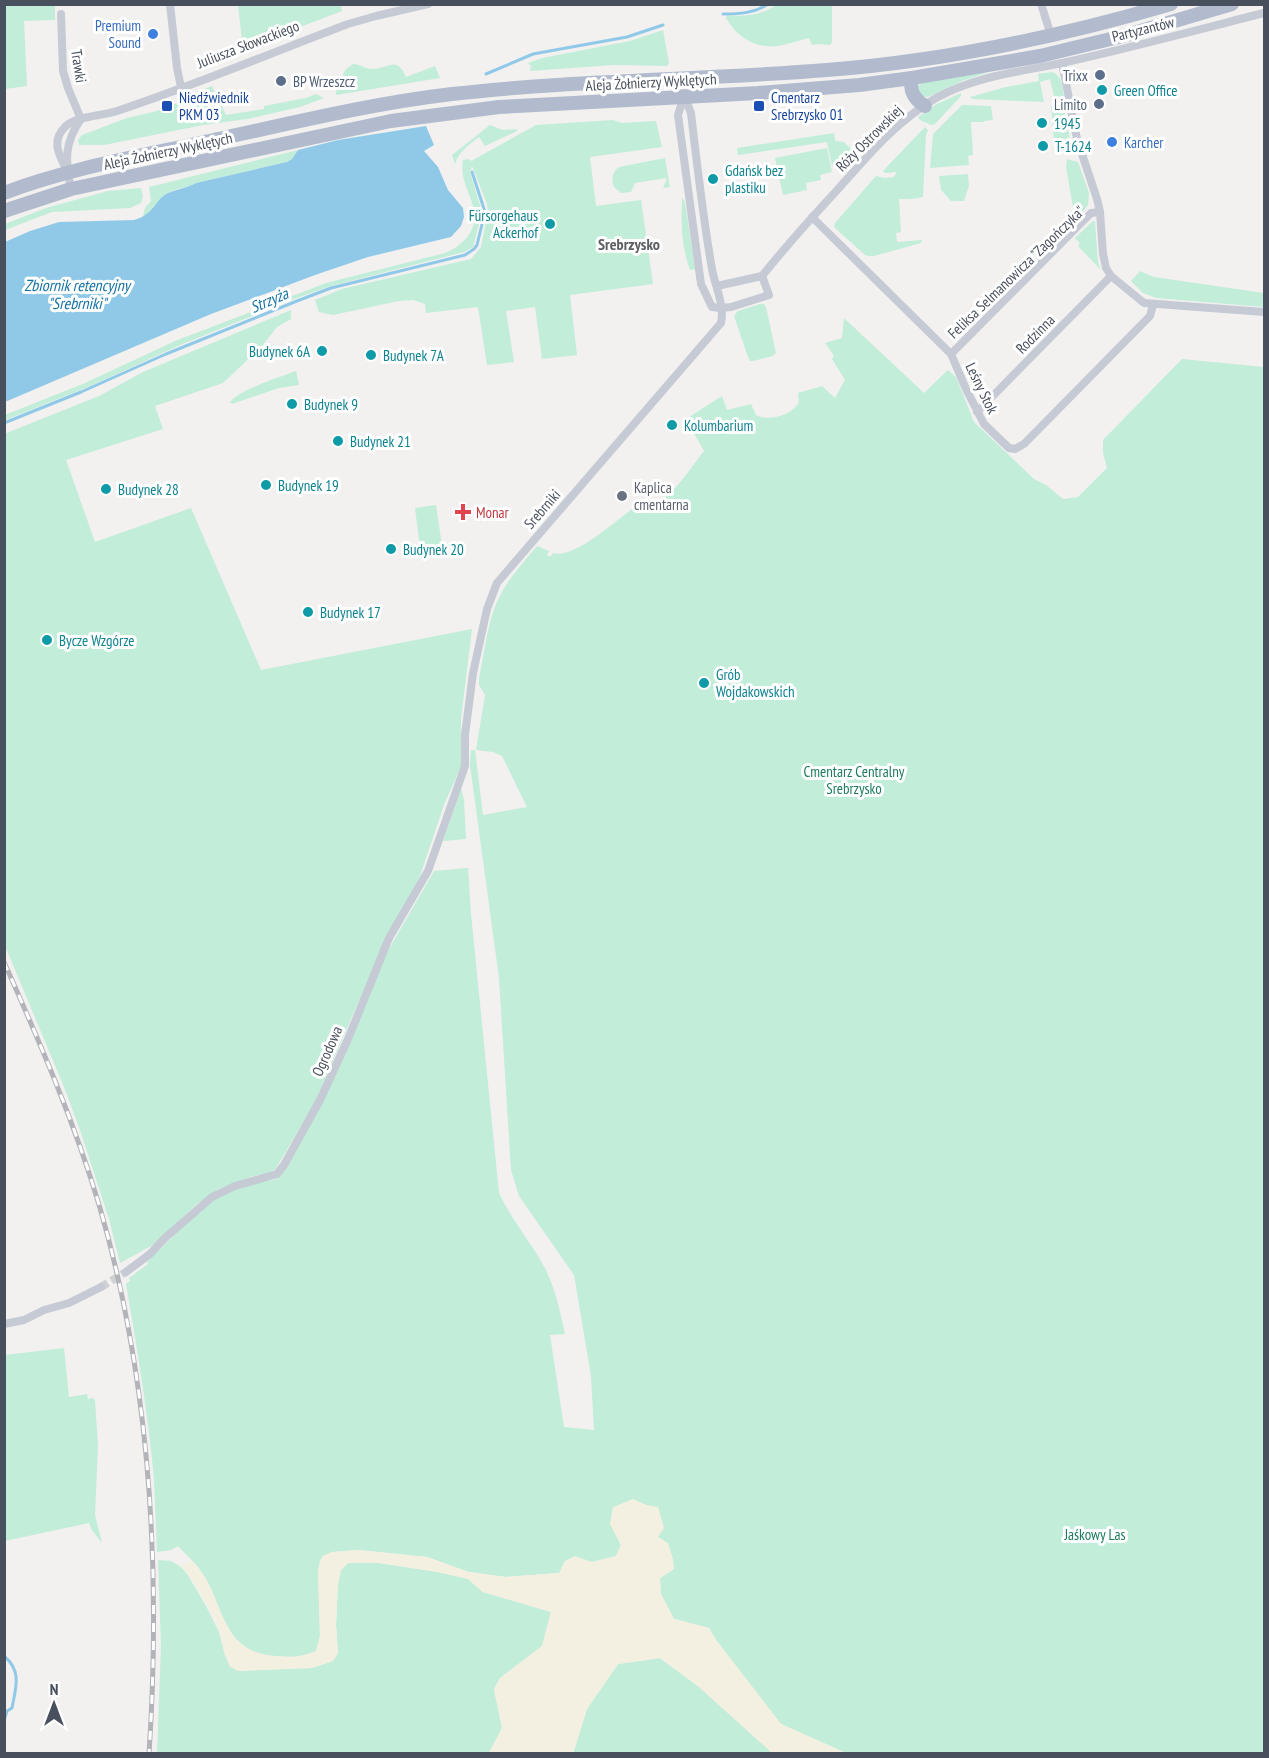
<svg xmlns="http://www.w3.org/2000/svg" width="1269" height="1758" viewBox="0 0 1269 1758" font-family="'PT Sans Narrow',sans-serif">
  <style>
    .green { fill: #c1edd9 }
    .sand { fill: #f3f0e2 }
    .water { fill: #90c9e8 }
    .lines { fill: none; stroke-linecap: round; stroke-linejoin: round }
    .stream { stroke: #90c9e8; stroke-width: 3 }
    .minor-tunnel { stroke: #d0d1d3; stroke-width: 8; stroke-dasharray: 8 4; stroke-linecap: butt }
    .minor { stroke: #c5cad4; stroke-width: 8 }
    .primary { stroke: #b1bbcd; stroke-width: 14 }
    .rail-casing { stroke: #b3b4ba; stroke-width: 5 }
    .rail { stroke: #fff; stroke-width: 3; stroke-dasharray: 9; stroke-linecap: butt }
    .shop-dot { fill: #3f7fe0; stroke: #fff; stroke-width: 2 }
    .service-dot { fill: #5c6f8a; stroke: #fff; stroke-width: 2 }
    .culture-dot { fill: #0f9aa8; stroke: #fff; stroke-width: 2 }
    .transit-dot { fill: #1a4fb4; stroke: #fff; stroke-width: 2 }
    .worship-dot { fill: #6b7280; stroke: #fff; stroke-width: 2 }
    .health-dot { fill: #e0444e; stroke: #fff; stroke-width: 2 }
    .labels { text-anchor: middle; dominant-baseline: central; stroke-width: 6; stroke-linejoin: round; paint-order: stroke }
    .shop-label { font-size: 15px; fill: #366cbe; stroke: #fff; text-anchor: end }
    .street-label { font-size: 15px; fill: #49505d; stroke: #fff }
    .service-label { font-size: 15px; fill: #4e5e75; stroke: #fff; text-anchor: end }
    .culture-label { font-size: 15px; fill: #0d838f; stroke: #fff; text-anchor: start }
    .transit-label { font-size: 15px; fill: #164399; stroke: #fff; text-anchor: start }
    .worship-label { font-size: 15px; fill: #5b616d; stroke: #fff; text-anchor: start }
    .health-label { font-size: 15px; fill: #be3a42; stroke: #fff; text-anchor: start }
    .park-label { font-size: 15px; fill: #1c7c5a; stroke: #fff }
    .neighbourhood-label { font-size: 16px; font-weight: bold; fill: #5d5f65; stroke: #fff }
    .water-label { font-size: 16px; font-style: italic; fill: #1371a5; stroke: #fff }
  </style>
  <rect width="100%" height="100%" fill="#f2f1f0"/>
  <g class="green">
    <path d="M4,5H55V20L24,21L27,86L5,89Z"/>
    <path d="M238,5H341L342,11L243,49Z"/>
    <path d="M776,5H832V42L830,45L819,44L812,45L809,38C799,40 787,45 777,46C755,49 736,36 726,18L727,15C745,17 762,15 776,5Z"/>
    <path d="M663,30L669,63L667,66L614,65L530,71L531,66L528,63L542,58L630,41Z"/>
    <path d="M353,64C360,64 365,69 372,69C389,69 396,55 406,77L435,66L440,78L336,95V92L345,70Z"/>
    <path d="M986,72V73L962,81L928,97L920,96L918,86L924,82Z"/>
    <path d="M1052,72C1062,75 1062,87 1064,96L1055,101L1050,79L1040,82L1044,102L973,99L970,97L1006,87L1039,81L1038,74Z"/>
    <path d="M212,86L226,115L264,109V106L306,98L316,94L324,98L300,107L247,119L203,125L104,145H79L78,140L82,135L127,118L157,111L183,101L195,93Z"/>
    <path d="M961,93V96L935,124L931,125L920,120L918,117L937,104Z"/>
    <path d="M1061,103L1063,104L1070,139L1054,141L1051,106Z"/>
    <path d="M962,105L991,106L993,120L984,121V122H971L973,155L968,156L969,165L930,168L933,134Z"/>
    <path d="M613,120L622,123L656,121L662,147L590,157L596,206L641,200L653,284L570,295L577,355L542,359L535,307L506,311L514,362L487,365L478,307L426,313L425,304L413,300L399,301L333,315L319,312L315,300L342,289L471,259L481,247L488,212L487,204L472,166L470,172L482,212L473,247L464,252L331,286L297,298L178,346L88,387L5,420V415L85,383L175,341L326,283L445,253C464,245 480,228 473,206C468,188 460,179 463,160L468,159L471,161L536,125Z"/>
    <path d="M490,125L503,130L517,129V131L485,146L479,137C470,144 458,152 455,164L452,155Z"/>
    <path d="M925,127L928,130L926,135L923,197L912,199H899L901,232L896,233L897,242L922,240L921,243L874,256H869L865,255L834,227L835,223L876,176L885,178L894,177L897,172L885,173L883,171Z"/>
    <path d="M834,133L835,141L844,142L854,152L842,166H832L827,142L738,155L737,148Z"/>
    <path d="M827,148L832,172L820,175L821,180L806,183L807,190L783,195L775,158Z"/>
    <path d="M298,150L292,159L287,162L196,183C187,188 176,188 168,193C158,198 152,211 143,217L145,208L151,201L149,187Z"/>
    <path d="M665,158L670,187L663,188L667,178L635,183L631,192L621,193L614,187C611,180 612,172 619,167Z"/>
    <path d="M1067,159L1078,162L1089,193L1088,205L1082,213L1077,214L1073,208L1066,166Z"/>
    <path d="M968,174L969,186L964,201H951L941,190L939,176Z"/>
    <path d="M141,188L143,197L141,203L130,208L52,212L5,230V224L46,208L86,197L108,191Z"/>
    <path d="M682,198L685,202L695,269L690,270C681,244 681,225 682,198Z"/>
    <path d="M1093,221L1095,222L1098,262L1101,270L1078,246L1080,243L1075,238Z"/>
    <path d="M1140,271L1154,277L1264,293V307L1156,298L1143,293L1131,281Z"/>
    <path d="M760,304H764L766,307L776,353L773,356L753,361H750L748,357L734,316L738,311Z"/>
    <path d="M291,310V319L277,327L262,346L223,383L155,406L163,429L66,460L95,542L191,508L261,670L472,629L461,719L462,765L445,802L420,876L372,971L314,1104L275,1170L267,1174L253,1176L219,1189L197,1204L153,1245L120,1263L109,1219L80,1130L64,1087L5,946L4,434L99,396L143,372Z"/>
    <path d="M844,318L924,393L948,370L956,377L974,422L1034,479L1046,485L1063,499L1078,497L1107,468L1103,453V440L1182,359L1264,367V1753H846L781,1724L716,1640L709,1628L674,1619L661,1594L658,1537L646,1505L633,1499L610,1524L621,1545L616,1556L592,1562L565,1561L560,1573L506,1577L469,1572L427,1557L359,1550L332,1552L323,1556L320,1561L318,1572L320,1636L316,1651C299,1658 293,1657 275,1656C220,1652 225,1603 200,1570C194,1561 185,1554 178,1546L171,1550L157,1552C156,1527 155,1503 154,1479C148,1413 137,1348 126,1284L130,1281L129,1278L148,1264L147,1262L186,1224L221,1194L252,1182L273,1180L278,1178L389,949L434,871L468,868L471,914L499,1193C512,1221 532,1243 546,1270C556,1291 560,1312 565,1334L550,1335L564,1427L594,1430L591,1376L574,1275L519,1196L511,1170L499,978L470,765L471,750H475L483,815L527,807L502,756L493,752L476,750L485,695L479,685V678C485,652 487,620 500,596C509,577 524,562 537,546L549,551L547,555L550,557L553,553C574,560 617,519 635,507C646,501 660,503 669,494C682,482 693,465 704,451L686,419L722,396L727,410L751,404L756,415C768,422 793,415 799,402L798,393L822,386L835,398L845,380L832,359L834,356L825,343L842,338Z"/>
    <path d="M296,371L299,385L279,388L232,404L230,402C243,388 278,378 296,371Z"/>
    <path d="M436,505L443,552L421,555L415,508Z"/>
    <path d="M461,788L464,800L466,839L443,841Z"/>
    <path d="M64,1348L69,1397L87,1394L88,1399L93,1398L95,1400L98,1446L95,1515L102,1543L92,1530L89,1523L5,1541V1355Z"/>
    <path d="M158,1560L171,1561L181,1567L186,1572L205,1604L219,1632L225,1656L238,1671L312,1668L333,1661L338,1653L336,1625L338,1584L341,1570L348,1563H379L438,1572L468,1579L483,1592L551,1612L542,1646L500,1678L494,1689L502,1728L489,1753L157,1754L161,1646Z"/>
    <path d="M660,1658L699,1687L770,1751L771,1753L573,1754L587,1709L618,1664Z"/>
  </g>
  <path class="sand" d="M633,1499L646,1505L658,1507L664,1528L658,1537L668,1543L673,1559L674,1569L659,1579L661,1594L674,1619L709,1628L716,1640L781,1724L846,1753H771L770,1751L699,1687L660,1658L618,1664L587,1709L573,1753H489L502,1728L494,1690L500,1678L542,1646L551,1612L483,1592L468,1579L438,1572L379,1563H348L341,1570L338,1584L336,1625L338,1653L333,1661L312,1668L238,1671L230,1667C224,1655 223,1643 219,1631C211,1611 196,1582 181,1567L190,1560C193,1563 198,1566 200,1570C225,1603 219,1652 275,1656C293,1657 299,1658 316,1651L320,1636L318,1572L320,1561L323,1556L332,1552L359,1550L427,1557L469,1572L506,1577L559,1573L565,1561L575,1556L592,1562L616,1556L621,1545L610,1524L613,1507Z"/>
  <path class="water" d="M426,126L434,145L424,151L438,167L448,190L463,208L464,217L461,226L451,237L368,257L315,275L211,314L5,402V242L30,231L59,222L134,220C155,214 154,200 168,193C177,189 187,188 196,183L287,162L292,159L298,150L338,140Z"/>
  <g class="lines">
    <g class="stream">
      <path d="M723,14C739,14 755,13 768,4"/>
      <path d="M486,74L533,54L627,37L663,25"/>
      <path d="M4,423L81,392L166,354L297,301L331,288L465,255L474,249L477,245L485,212L472,172"/>
      <path d="M4,1656C22,1671 16,1687 12,1708L7,1711L4,1721"/>
    </g>
    <path class="minor-tunnel" d="M101,1287L126,1272"/>
    <g class="minor">
      <path d="M170,4L177,68L181,87"/>
      <path d="M1041,4L1051,35"/>
      <path d="M61,14L63,71L68,88L81,119"/>
      <path d="M1062,63L1077,139L1097,199L1100,212L1103,254L1106,268L1111,276L1144,303L1264,312"/>
      <path d="M684,96L678,115L701,284L712,307L721,308L731,307L769,295L762,276"/>
      <path d="M68,172C60,157 50,142 65,127C75,116 102,116 117,111C195,85 271,53 348,24L376,16L428,4"/>
      <path d="M71,189C65,161 64,143 81,119"/>
      <path d="M812,217L951,354L966,389L984,424L1009,448L1015,449L1024,444L1150,316L1153,305"/>
      <path d="M762,276C787,245 813,216 840,187C869,154 897,121 936,98C975,76 1019,72 1062,63C1130,48 1197,30 1264,13"/>
      <path d="M717,286L762,276"/>
      <path d="M951,354L1091,213L1100,212"/>
      <path d="M977,412L1111,276"/>
      <path d="M126,1272L150,1254L165,1238L212,1197L235,1186L277,1174L284,1165L320,1100L348,1039L389,938L428,871L465,766V735L473,673L487,609L497,583L721,323C725,306 715,286 712,269C703,218 697,165 691,113L684,96L683,79"/>
      <path d="M4,1324L24,1320L44,1310L69,1303L101,1287"/>
    </g>
    <g class="primary">
      <path d="M912,78C909,91 914,99 925,106"/>
      <path d="M4,193C67,169 135,157 200,143C284,125 367,104 452,94C576,80 702,80 827,70C943,61 1059,37 1171,4"/>
      <path d="M4,211L71,189L391,121L499,107L758,93L859,85L912,78L1040,56L1127,35L1232,4"/>
    </g>
    <g class="rail-casing">
      <path id="rail" d="M4,962C40,1043 75,1123 100,1208C151,1384 161,1571 149,1754"/>
    </g>
    <use href="#rail" class="rail"/>
  </g>
  <g class="shop-dot">
    <circle cx="153" cy="34" r="6"/>
    <circle cx="1112" cy="142" r="6"/>
  </g>
  <g class="service-dot">
    <circle cx="1100" cy="75" r="6"/>
    <circle cx="281" cy="81" r="6"/>
    <circle cx="1099" cy="104" r="6"/>
  </g>
  <g class="culture-dot">
    <circle cx="1102" cy="90" r="6"/>
    <circle cx="1042" cy="123" r="6"/>
    <circle cx="1043" cy="146" r="6"/>
    <circle cx="713" cy="179" r="6"/>
    <circle cx="550" cy="224" r="6"/>
    <circle cx="322" cy="351" r="6"/>
    <circle cx="371" cy="355" r="6"/>
    <circle cx="292" cy="404" r="6"/>
    <circle cx="672" cy="425" r="6"/>
    <circle cx="338" cy="441" r="6"/>
    <circle cx="266" cy="485" r="6"/>
    <circle cx="106" cy="489" r="6"/>
    <circle cx="391" cy="549" r="6"/>
    <circle cx="308" cy="612" r="6"/>
    <circle cx="47" cy="640" r="6"/>
    <circle cx="704" cy="683" r="6"/>
  </g>
  <g class="transit-dot">
    <rect x="161" y="100" width="12" height="12" rx="3"/>
    <rect x="753" y="100" width="12" height="12" rx="3"/>
  </g>
  <circle class="worship-dot" cx="622" cy="496" r="6"/>
  <path class="health-dot" d="M460 503h6v6h6v6h-6v6h-6v-6h-6v-6h6z"/>
  <g class="labels">
    <g class="shop-label">
      <text x="141" y="25">Premium<tspan x="141" dy="17">Sound</tspan></text>
      <text x="1124" y="142" text-anchor="start">Karcher</text>
    </g>
    <g class="street-label">
      <text transform="translate(1143 29) rotate(-14)">Partyzantów</text>
      <text transform="translate(248 44) rotate(-21)">Juliusza Słowackiego</text>
      <text transform="translate(79 66) rotate(81)">Trawki</text>
      <text transform="translate(651 82) rotate(-3)">Aleja Żołnierzy Wyklętych</text>
      <text transform="translate(869 138) rotate(-45)">Róży Ostrowskiej</text>
      <text transform="translate(168 151) rotate(-12)">Aleja Żołnierzy Wyklętych</text>
      <text transform="translate(1016 272) rotate(-44)">Feliksa Selmanowicza "Zagończyka"</text>
      <text transform="translate(1035 334) rotate(-45)">Rodzinna</text>
      <text transform="translate(982 388) rotate(64)">Leśny Stok</text>
      <text transform="translate(542 509) rotate(-49)">Srebrniki</text>
      <text transform="translate(327 1051) rotate(-66)">Ogrodowa</text>
    </g>
    <g class="service-label">
      <text x="1088" y="75">Trixx</text>
      <text x="293" y="81" text-anchor="start">BP Wrzeszcz</text>
      <text x="1087" y="104">Limito</text>
    </g>
    <g class="culture-label">
      <text x="1114" y="90">Green Office</text>
      <text x="1054" y="123">1945</text>
      <text x="1055" y="146">T-1624</text>
      <text x="725" y="170">Gdańsk bez<tspan x="725" dy="17">plastiku</tspan></text>
      <text x="538" y="215" text-anchor="end">Fürsorgehaus<tspan x="538" dy="17">Ackerhof</tspan></text>
      <text x="310" y="351" text-anchor="end">Budynek 6A</text>
      <text x="383" y="355">Budynek 7A</text>
      <text x="304" y="404">Budynek 9</text>
      <text x="684" y="425">Kolumbarium</text>
      <text x="350" y="441">Budynek 21</text>
      <text x="278" y="485">Budynek 19</text>
      <text x="118" y="489">Budynek 28</text>
      <text x="403" y="549">Budynek 20</text>
      <text x="320" y="612">Budynek 17</text>
      <text x="59" y="640">Bycze Wzgórze</text>
      <text x="716" y="674">Grób<tspan x="716" dy="17">Wojdakowskich</tspan></text>
    </g>
    <g class="transit-label">
      <text x="179" y="97">Niedźwiednik<tspan x="179" dy="17">PKM 03</tspan></text>
      <text x="771" y="97">Cmentarz<tspan x="771" dy="17">Srebrzysko 01</tspan></text>
    </g>
    <g class="worship-label">
      <text x="634" y="487">Kaplica<tspan x="634" dy="17">cmentarna</tspan></text>
    </g>
    <g class="health-label">
      <text x="476" y="512">Monar</text>
    </g>
    <g class="park-label">
      <text x="854" y="771">Cmentarz Centralny<tspan x="854" dy="17">Srebrzysko</tspan></text>
      <text x="1095" y="1534">Jaśkowy Las</text>
    </g>
    <g class="neighbourhood-label">
      <text x="629" y="244">Srebrzysko</text>
    </g>
    <g class="water-label">
      <text x="77" y="285">Zbiornik retencyjny<tspan x="77" dy="18">"Srebrniki"</tspan></text>
      <text transform="translate(269 300) rotate(-23)">Strzyża</text>
    </g>
  </g>
  <rect width="1269" height="1758" fill="none" stroke="#49505d" stroke-width="12"/>
  <g transform="translate(54 1704)" stroke="#ffffff" stroke-width="4.5" paint-order="stroke">
  <path d="M0-4.5L10 22L0 15L-10 22Z" fill="#49505d"/>
  <text y="-9" font-size="16" font-weight="bold" text-anchor="middle" fill="#49505d">N</text>
  </g>
</svg>
